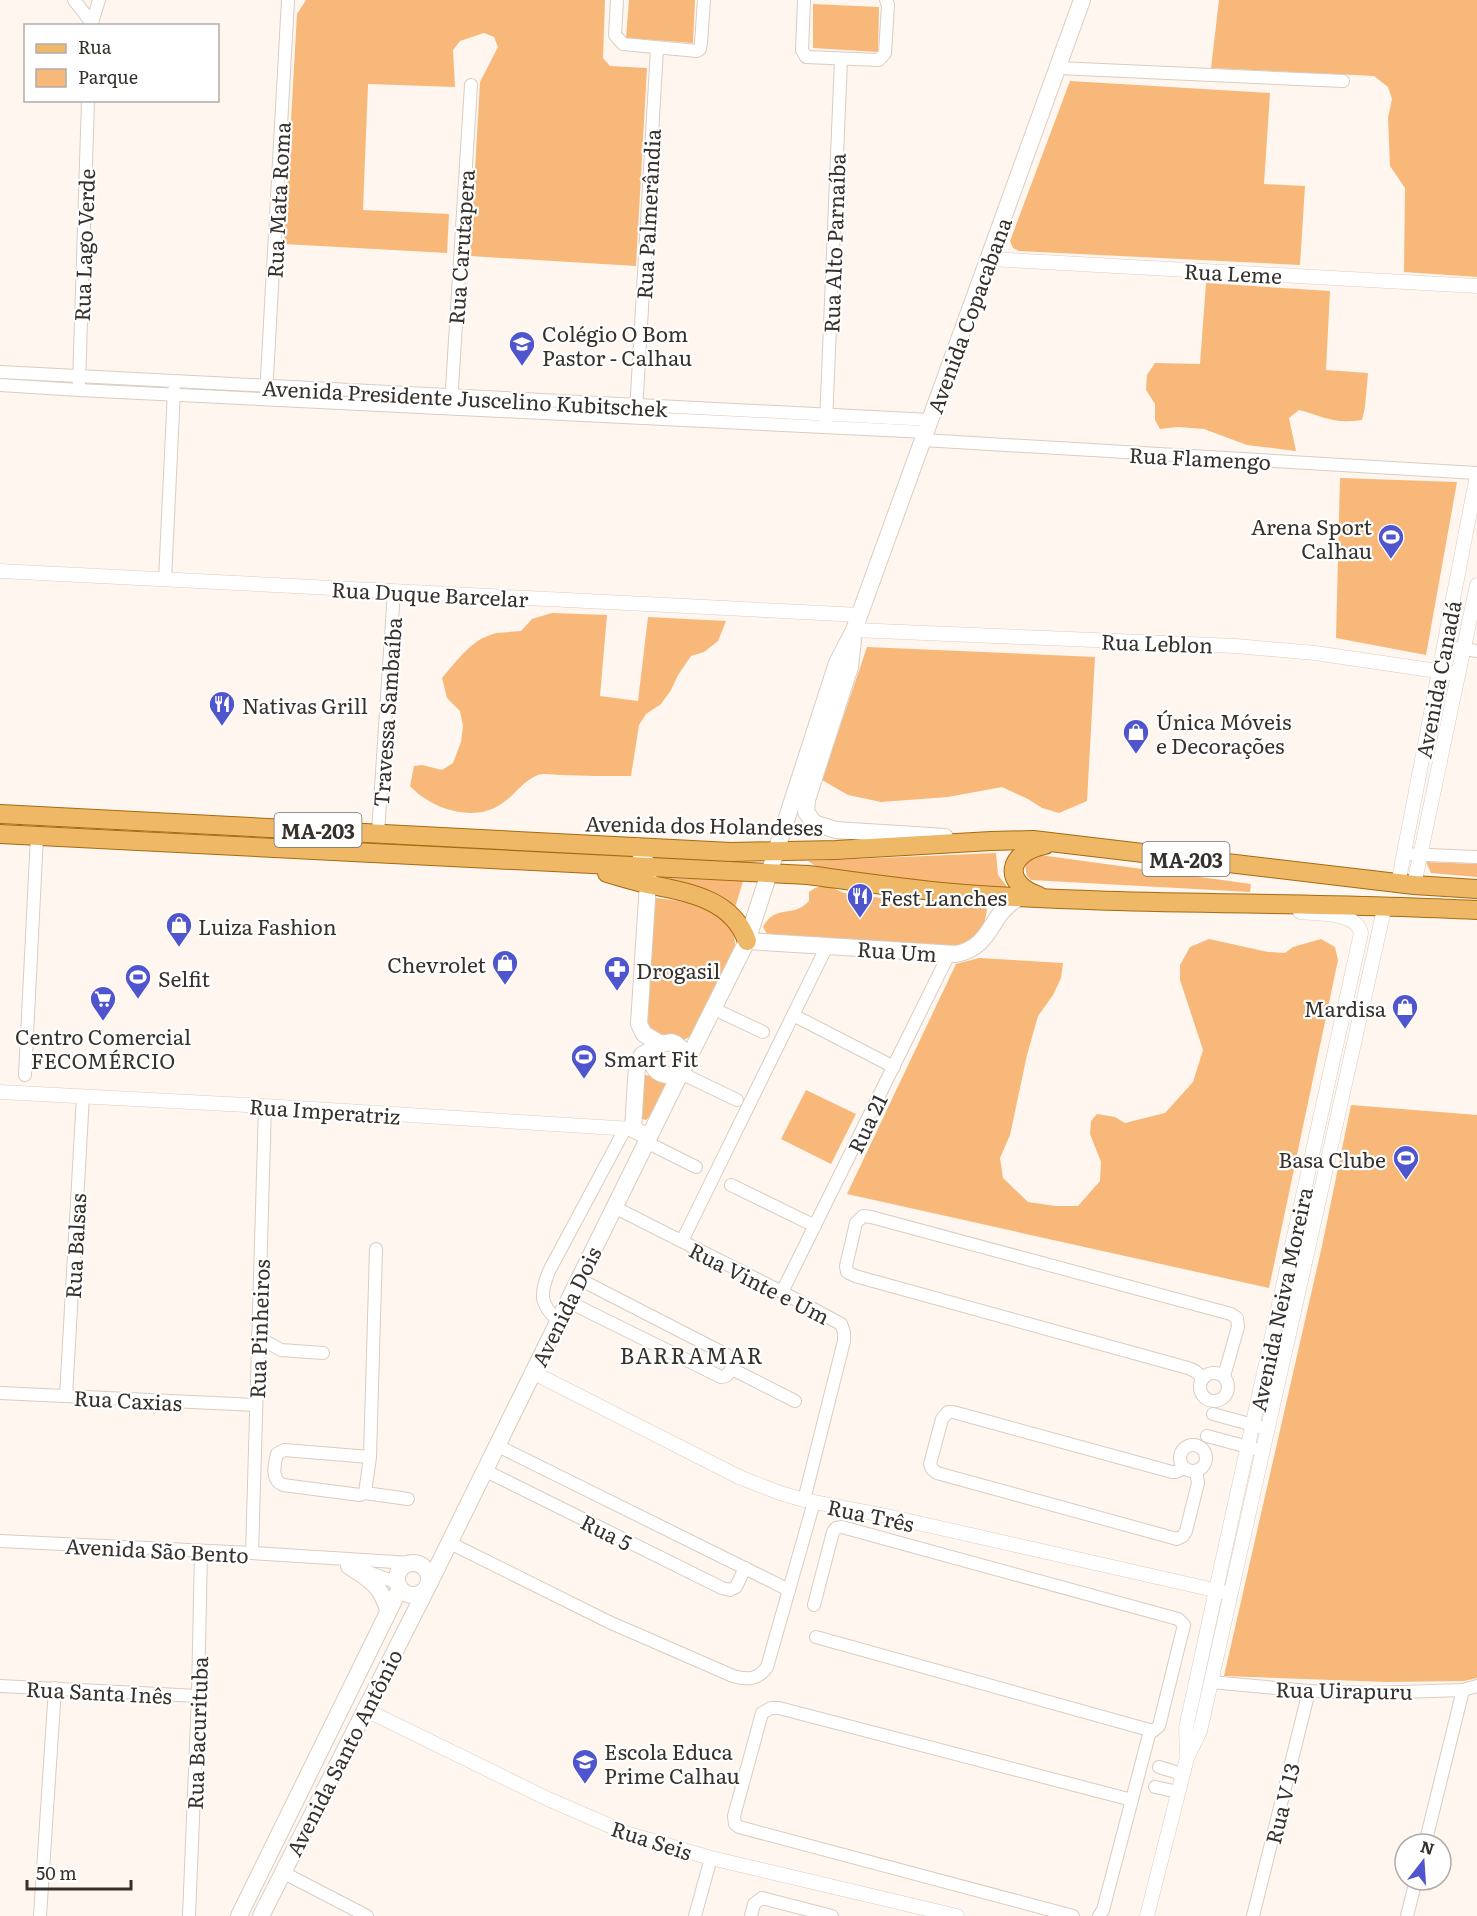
<svg xmlns="http://www.w3.org/2000/svg" width="1477" height="1916" viewBox="0 0 1477 1916" font-family="Literata,serif">
  <style>
    .green { fill: #f7b879 }
    .lines { fill: none; stroke-linecap: round; stroke-linejoin: round }
    .minor-casing { stroke: #d9cdc1; stroke-width: 14 }
    .tertiary-casing { stroke: #d9cdc1; stroke-width: 15 }
    .secondary-casing { stroke: #d9cdc1; stroke-width: 18 }
    .primary-casing { stroke: #a66a0f; stroke-width: 20 }
    .minor { stroke: #fff; stroke-width: 12 }
    .tertiary { stroke: #fff; stroke-width: 14 }
    .secondary { stroke: #fff; stroke-width: 16 }
    .primary { stroke: #eeb866; stroke-width: 18 }
    .labels { text-anchor: middle; dominant-baseline: central; stroke-width: 4.5; stroke-linejoin: round; paint-order: stroke }
    .shield { fill: #fff; stroke: #726f6b; stroke-width: 1.5 }
    .shield-label { font-size: 20px; font-weight: bold; fill: #36312c }
    .street-label { font-size: 21px; fill: #36312c; stroke: #fff }
    .poi-label { font-size: 21px; fill: #36312c; stroke: #fff; text-anchor: start }
    .neighbourhood-label { font-size: 22px; letter-spacing: 1.5px; fill: #36312c; stroke: #fff }
  </style>
  <rect width="100%" height="100%" fill="#fef6ef"/>
  <g class="green">
    <path d="M306,0H605L603,58L610,66L647,68L636,266L470,256L480,82L498,47L494,37L484,33L460,41L453,50L455,87L368,84L363,210L449,214L447,253L284,244L297,14Z"/>
    <path d="M629,0H695L693,43L626,38Z"/>
    <path d="M1219,0H1477V277L1404,272L1405,188L1390,166L1388,118L1392,99L1388,87L1374,76L1211,68Z"/>
    <path d="M813,4L879,7L878,52L813,48Z"/>
    <path d="M1070,81L1270,93L1264,184L1305,186L1300,265L1019,251L1013,248L1010,241Z"/>
    <path d="M1206,283L1330,291L1326,370L1368,373L1365,407L1362,420C1333,424 1325,417 1299,410L1289,418L1296,451L1247,445L1204,429L1178,427L1160,429L1155,420V404L1146,390L1147,375L1155,363L1200,364Z"/>
    <path d="M1340,478L1457,482L1426,655L1336,638Z"/>
    <path d="M552,613L607,615L600,696L638,701L648,617L726,621L718,641L704,652L691,656L678,675L671,690L661,704L646,714L639,725L631,776C607,776 584,776 561,775C554,775 544,773 538,775C522,781 513,798 498,806C471,822 430,808 410,786L414,766L422,765L442,770L453,763L461,742L463,726L460,711L447,698L442,678C458,660 472,638 497,633C504,632 513,632 521,631L532,619Z"/>
    <path d="M867,647L1095,657L1087,801L1059,813L1042,808L1028,799L1002,787L948,797L881,802L848,795L822,780Z"/>
    <path d="M996,853L998,875L1008,888L947,885L818,868L808,861Z"/>
    <path d="M1040,855L1251,884L1250,892L1031,880L1027,876L1025,865L1032,858Z"/>
    <path d="M1426,862L1477,864V877L1431,873Z"/>
    <path d="M670,878L743,881L734,911L670,882Z"/>
    <path d="M822,886L833,888L844,893L933,905L962,902L979,903L984,905L987,909C984,930 980,936 961,947L767,934L763,927C776,903 793,919 809,901V892L815,888Z"/>
    <path d="M655,898C684,901 736,908 735,946L691,1036L682,1041L647,1032L653,900Z"/>
    <path d="M1209,939L1268,952L1285,953L1293,947L1321,939L1335,947L1338,960L1269,1288L847,1194L956,964L979,958L1063,963L1061,978L1053,995L1038,1016L1027,1055L1010,1135L1000,1158L1003,1178L1028,1202L1056,1206H1078L1100,1181L1101,1162L1090,1134L1091,1121L1097,1114L1115,1117L1125,1123L1165,1113L1193,1082L1203,1050L1180,980V965L1190,947Z"/>
    <path d="M645,1075L665,1078L667,1083L651,1115L646,1120L642,1119L643,1080Z"/>
    <path d="M806,1090L856,1114L831,1164L781,1139Z"/>
    <path d="M1351,1105L1477,1115V1678L1464,1681L1387,1682L1224,1676L1322,1246Z"/>
  </g>
  <g class="lines">
    <g class="minor-casing">
      <g id="minor">
        <path d="M74,0L91,22"/>
        <path d="M617,0L615,35L623,44L697,51L700,49L701,43L704,0"/>
        <path d="M804,0L802,50L806,57L879,60L885,53L888,5L886,0"/>
        <path d="M91,26L99,0"/>
        <path d="M1058,68L1343,81"/>
        <path d="M0,372L930,420"/>
        <path d="M79,384L88,100"/>
        <path d="M0,385L79,390L926,432"/>
        <path d="M266,395L288,0"/>
        <path d="M451,404L471,85"/>
        <path d="M636,412L657,48"/>
        <path d="M826,423L841,59"/>
        <path d="M923,440L1477,473"/>
        <path d="M165,580L174,390"/>
        <path d="M1444,646L1477,651"/>
        <path d="M378,833L394,591"/>
        <path d="M1404,854L1477,857"/>
        <path d="M714,1009L763,1032"/>
        <path d="M793,1015L894,1067"/>
        <path d="M682,1070L689,1077L737,1100"/>
        <path d="M25,1075L37,836"/>
        <path d="M646,1142L696,1167"/>
        <path d="M731,1185L815,1226"/>
        <path d="M614,1207L782,1292L841,1324L844,1332V1341L804,1500"/>
        <path d="M682,1241L827,946"/>
        <path d="M782,1292L949,954"/>
        <path d="M567,1301L721,1377L726,1376L732,1369L731,1360L727,1355L579,1279"/>
        <path d="M558,1321C539,1303 540,1294 549,1271L625,1129"/>
        <path d="M258,1337L281,1350L323,1353"/>
        <path d="M732,1369L795,1401"/>
        <circle cx="1214" cy="1387" r="14"/>
        <path d="M1203,1378L1195,1371L1188,1368L855,1276L847,1272L846,1266L856,1223L863,1216L871,1217L1231,1314L1237,1318L1238,1327L1224,1376"/>
        <path d="M0,1393L256,1405"/>
        <path d="M66,1396L83,1096"/>
        <path d="M1213,1414L1268,1429"/>
        <path d="M1207,1436L1263,1451"/>
        <path d="M496,1445L789,1590"/>
        <circle cx="1193" cy="1458" r="13"/>
        <path d="M370,1457L284,1450L277,1454C274,1466 271,1480 283,1485L360,1495L365,1493L408,1499"/>
        <path d="M1184,1468L1176,1472H1172L953,1412H948L942,1419L930,1464L932,1469L937,1473L1177,1539L1183,1536L1186,1531L1198,1483L1196,1471"/>
        <path d="M484,1470L722,1588L730,1590L736,1587L745,1568"/>
        <path d="M365,1493L370,1457L376,1249"/>
        <path d="M0,1541L252,1553L411,1563"/>
        <path d="M448,1542L609,1622L733,1676C747,1680 758,1680 767,1667L814,1502"/>
        <path d="M252,1553L265,1106"/>
        <path d="M362,1570L398,1583"/>
        <path d="M814,1605L833,1532L836,1528L842,1527L1178,1619L1184,1625L1159,1726L1153,1731L816,1637"/>
        <path d="M1211,1682L1309,1691L1369,1693L1463,1690L1477,1686"/>
        <path d="M0,1686L198,1696"/>
        <path d="M1159,1767L1182,1774"/>
        <path d="M1155,1787L1178,1792"/>
        <path d="M1425,1844L1463,1690"/>
        <path d="M282,1872L367,1916"/>
        <path d="M40,1916L55,1688"/>
        <path d="M189,1916L198,1696L201,1551"/>
        <path d="M695,1916L711,1858"/>
        <path d="M751,1916L754,1904L762,1898L832,1916"/>
        <path d="M1073,1916L739,1827L735,1824L734,1816L762,1713L771,1708H779L1132,1800"/>
        <path d="M1099,1916L1103,1910L1150,1731"/>
        <path d="M1253,1916L1309,1691"/>
        <path d="M1407,1916L1416,1880"/>
      </g>
    </g>
    <g class="tertiary-casing">
      <g id="tertiary">
        <path d="M989,259L1477,286"/>
        <path d="M0,571L860,615"/>
        <path d="M854,630L1236,646L1315,653L1458,674"/>
        <path d="M1398,884L1477,475"/>
        <path d="M1414,885L1477,585"/>
        <path d="M0,1092L265,1106L633,1129"/>
        <path d="M532,1372L739,1477L780,1493L804,1500L887,1516L1223,1592"/>
        <path d="M364,1709L548,1799L629,1834L711,1858L957,1916"/>
        <path d="M1187,1753L1186,1728L1216,1590L1361,933C1357,912 1318,914 1300,912"/>
        <path d="M1147,1916L1187,1758L1200,1731L1385,905"/>
      </g>
    </g>
    <g class="secondary-casing">
      <g id="secondary">
        <path d="M853,640L850,667L807,800L806,812L814,823L836,830L945,837"/>
        <path d="M636,846L649,867L639,1024L644,1034L661,1044"/>
        <path d="M747,941L956,954C995,946 988,912 1021,897"/>
        <path d="M684,1067L747,941L837,663L854,630L1082,0"/>
        <path d="M649,1137L633,1129L637,1065L642,1055L661,1044L671,1042L676,1044L683,1050L685,1063L677,1074C658,1080 644,1063 657,1047"/>
        <circle cx="413" cy="1579" r="16"/>
        <path d="M349,1566C369,1579 381,1585 388,1610"/>
        <path d="M429,1584L682,1070"/>
        <path d="M239,1916L400,1588"/>
        <path d="M261,1916L427,1588"/>
      </g>
    </g>
    <g class="primary-casing">
      <g id="primary">
        <path d="M0,814L731,852L836,850L991,841L1033,840L1414,885L1477,889"/>
        <path d="M0,834L808,875C860,882 913,890 965,894C1136,906 1307,901 1477,910"/>
        <path d="M607,873C620,877 633,881 647,884C686,892 732,898 747,941"/>
        <path d="M1039,896C1001,883 1008,852 1045,845"/>
      </g>
    </g>
    <use href="#minor" class="minor"/>
    <use href="#tertiary" class="tertiary"/>
    <use href="#secondary" class="secondary"/>
    <use href="#primary" class="primary"/>
  </g>
  <defs>
    <g id="school-pin" transform="scale(1.35)"><path d="M0 17L-7.5 6A9.5 9.5 0 1 1 7.5 6Z" fill="#4f55cc" stroke="#fff"/><path d="M0-5L7-2L0 1L-7-2ZM-4 1L0 2.5L4 1V4Q0 6-4 4Z" fill="#fff"/></g>
    <g id="stadium-pin" transform="scale(1.35)"><path d="M0 17L-7.5 6A9.5 9.5 0 1 1 7.5 6Z" fill="#4f55cc" stroke="#fff"/><path d="M0-5a6.5 5 0 1 0 0 10a6.5 5 0 1 0 0-10ZM-3.5-1.8h7v3.6h-7Z" fill="#fff"/></g>
    <g id="restaurant-pin" transform="scale(1.35)"><path d="M0 17L-7.5 6A9.5 9.5 0 1 1 7.5 6Z" fill="#4f55cc" stroke="#fff"/><path d="M-5-6h1v4h1v-4h1v4h1v-4h1v5L-1.5 .5V6h-2V.5L-5-1ZM5-6V6H3V1.5H1.5Q1.5-4 5-6Z" fill="#fff"/></g>
    <g id="shop-pin" transform="scale(1.35)"><path d="M0 17L-7.5 6A9.5 9.5 0 1 1 7.5 6Z" fill="#4f55cc" stroke="#fff"/><path d="M-5-2.5h2.3a2.7 3.5 0 0 1 5.4 0H5L5.5 6h-11ZM-1.5-2.5h3a1.5 2.3 0 0 0-3 0Z" fill="#fff"/></g>
    <g id="pharmacy-pin" transform="scale(1.35)"><path d="M0 17L-7.5 6A9.5 9.5 0 1 1 7.5 6Z" fill="#4f55cc" stroke="#fff"/><path d="M-2-6h4v4h4v4h-4v4h-4v-4h-4v-4h4Z" fill="#fff"/></g>
    <g id="supermarket-pin" transform="scale(1.35)"><path d="M0 17L-7.5 6A9.5 9.5 0 1 1 7.5 6Z" fill="#4f55cc" stroke="#fff"/><path d="M-6-5.5h2.5l.6 2H6L4.5 2H-2.5L-4.4-4H-6ZM-1.5 3.2a1.3 1.3 0 1 0 .1 0ZM3 3.2a1.3 1.3 0 1 0 .1 0Z" fill="#fff"/></g>
  </defs>
  <g fill-rule="evenodd">
    <use href="#school-pin" x="522" y="344"/>
    <use href="#stadium-pin" x="1391" y="537"/>
    <use href="#restaurant-pin" x="222" y="704"/>
    <use href="#shop-pin" x="1136" y="732"/>
    <use href="#restaurant-pin" x="860" y="896"/>
    <use href="#shop-pin" x="179" y="925"/>
    <use href="#shop-pin" x="505" y="963"/>
    <use href="#pharmacy-pin" x="617" y="969"/>
    <use href="#stadium-pin" x="138" y="977"/>
    <use href="#supermarket-pin" x="103" y="999"/>
    <use href="#shop-pin" x="1405" y="1007"/>
    <use href="#stadium-pin" x="584" y="1057"/>
    <use href="#stadium-pin" x="1406" y="1158"/>
    <use href="#school-pin" x="585" y="1762"/>
  </g>
  <g class="labels">
    <g class="shield">
      <rect x="274.5" y="813" width="87" height="34" rx="4.5"/>
      <rect x="1142.5" y="842" width="87" height="34" rx="4.5"/>
    </g>
    <g class="shield-label">
      <text x="318" y="830">MA-203</text>
      <text x="1186" y="859">MA-203</text>
    </g>
    <g class="street-label">
      <text transform="translate(277 200) rotate(-87)">Rua Mata Roma</text>
      <text transform="translate(647 214) rotate(-87)">Rua Palmerândia</text>
      <text transform="translate(833 243) rotate(-88)">Rua Alto Parnaíba</text>
      <text transform="translate(83 245) rotate(-88)">Rua Lago Verde</text>
      <text transform="translate(460 247) rotate(-86)">Rua Carutapera</text>
      <text transform="translate(1233 272) rotate(3)">Rua Leme</text>
      <text transform="translate(968 315) rotate(-70)">Avenida Copacabana</text>
      <text transform="translate(465 397) rotate(3)">Avenida Presidente Juscelino Kubitschek</text>
      <text transform="translate(1200 457) rotate(3)">Rua Flamengo</text>
      <text transform="translate(430 593) rotate(3)">Rua Duque Barcelar</text>
      <text transform="translate(1157 642) rotate(2)">Rua Leblon</text>
      <text transform="translate(1437 679) rotate(-79)">Avenida Canadá</text>
      <text transform="translate(386 712) rotate(-86)">Travessa Sambaíba</text>
      <text transform="translate(704 824) rotate(1)">Avenida dos Holandeses</text>
      <text transform="translate(897 950) rotate(4)">Rua Um</text>
      <text transform="translate(325 1110) rotate(4)">Rua Imperatriz</text>
      <text transform="translate(866 1123) rotate(-64)">Rua 21</text>
      <text transform="translate(74 1246) rotate(-87)">Rua Balsas</text>
      <text transform="translate(760 1282) rotate(27)">Rua Vinte e Um</text>
      <text transform="translate(1280 1299) rotate(-78)">Avenida Neiva Moreira</text>
      <text transform="translate(565 1306) rotate(-64)">Avenida Dois</text>
      <text transform="translate(258 1329) rotate(-88)">Rua Pinheiros</text>
      <text transform="translate(128 1399) rotate(3)">Rua Caxias</text>
      <text transform="translate(871 1514) rotate(12)">Rua Três</text>
      <text transform="translate(607 1531) rotate(27)">Rua 5</text>
      <text transform="translate(157 1549) rotate(3)">Avenida São Bento</text>
      <text transform="translate(1344 1689) rotate(1)">Rua Uirapuru</text>
      <text transform="translate(99 1691) rotate(3)">Rua Santa Inês</text>
      <text transform="translate(196 1733) rotate(-88)">Rua Bacurituba</text>
      <text transform="translate(343 1752) rotate(-63)">Avenida Santo Antônio</text>
      <text transform="translate(1281 1803) rotate(-76)">Rua V 13</text>
      <text transform="translate(652 1839) rotate(18)">Rua Seis</text>
    </g>
    <g class="poi-label">
      <text x="542" y="332">Colégio O Bom<tspan x="542" dy="24">Pastor - Calhau</tspan></text>
      <text x="1372" y="525" text-anchor="end">Arena Sport<tspan x="1372" dy="24">Calhau</tspan></text>
      <text x="242" y="704">Nativas Grill</text>
      <text x="1156" y="720">Única Móveis<tspan x="1156" dy="24">e Decorações</tspan></text>
      <text x="880" y="896">Fest Lanches</text>
      <text x="198" y="925">Luiza Fashion</text>
      <text x="486" y="963" text-anchor="end">Chevrolet</text>
      <text x="636" y="969">Drogasil</text>
      <text x="158" y="977">Selfit</text>
      <text x="1386" y="1007" text-anchor="end">Mardisa</text>
      <text x="103" y="1035" text-anchor="middle">Centro Comercial<tspan x="103" dy="24">FECOMÉRCIO</tspan></text>
      <text x="604" y="1057">Smart Fit</text>
      <text x="1386" y="1158" text-anchor="end">Basa Clube</text>
      <text x="604" y="1750">Escola Educa<tspan x="604" dy="24">Prime Calhau</tspan></text>
    </g>
    <g class="neighbourhood-label">
      <text x="692" y="1354">BARRAMAR</text>
    </g>
  </g>
  <rect x="24" y="24" width="195" height="78" fill="#ffffff" stroke="#afadab" stroke-width="1.5"/>
  <rect x="36" y="44" width="30" height="9" fill="#eeb866" stroke="#afadab" stroke-width="1.5"/>
  <text x="78" y="54" font-size="18" fill="#36312c">Rua</text>
  <rect x="36" y="69" width="30" height="18" fill="#f7b879" stroke="#afadab" stroke-width="1.5"/>
  <text x="78" y="84" font-size="18" fill="#36312c">Parque</text>
  <g transform="translate(1423 1862) rotate(17)"><circle r="28" fill="#ffffff" stroke="#afadab" stroke-width="1.5"/>
  <path d="M0-4.5L10 22L0 15L-10 22Z" fill="#4f55cc"/>
  <text y="-9" font-size="16" font-weight="bold" text-anchor="middle" fill="#36312c">N</text>
  </g>
  <path d="M27 1880v9h104v-9" fill="none" stroke="#36312c" stroke-width="3"/>
  <text x="36" y="1880" font-size="18" fill="#36312c" stroke="#ffffff" stroke-width="4.5" paint-order="stroke">50 m</text>
</svg>
